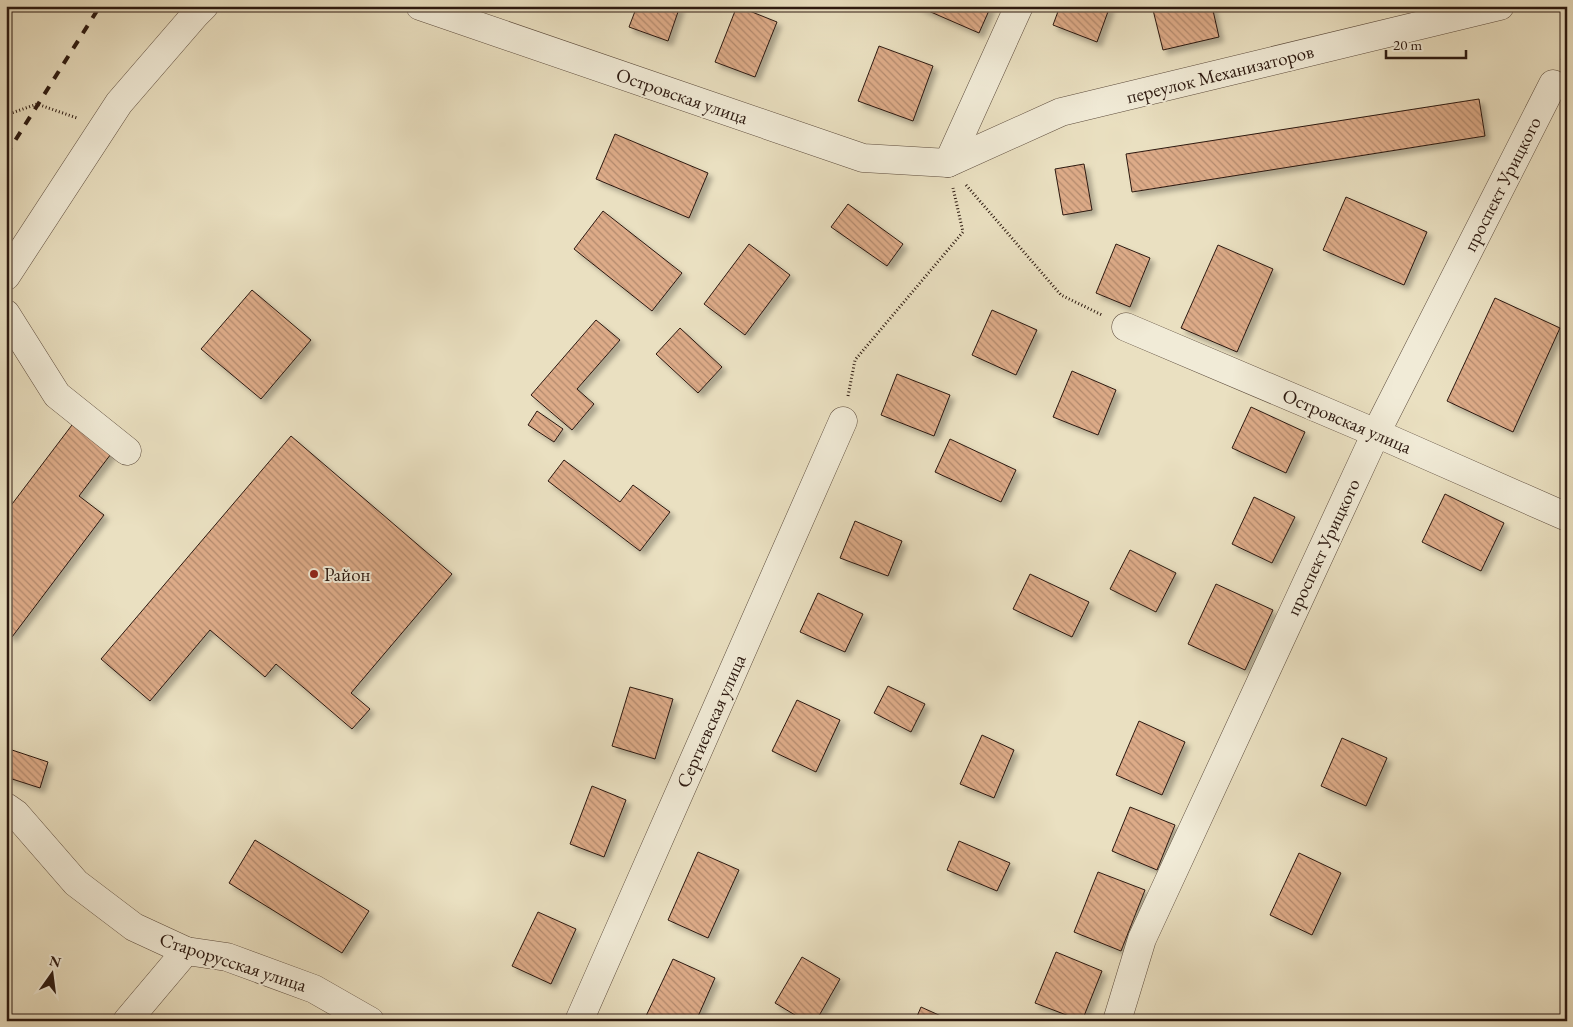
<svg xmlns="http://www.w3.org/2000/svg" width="1573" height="1027" viewBox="0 0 1573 1027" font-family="'EB Garamond',serif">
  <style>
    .building { fill: url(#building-back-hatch); stroke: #2c1910; filter: url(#shadow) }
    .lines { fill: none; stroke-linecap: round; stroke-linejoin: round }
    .minor-casing { stroke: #5c4b3c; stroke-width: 29 }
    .path { stroke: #2c1910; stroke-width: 3; stroke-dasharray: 1 2.5; stroke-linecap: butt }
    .minor { stroke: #f1ebd7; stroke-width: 28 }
    .rail { stroke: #2c1910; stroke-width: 4; stroke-dasharray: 9 9; stroke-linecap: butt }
    .poi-dot { fill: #8f2418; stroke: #f1ebd7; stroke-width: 2 }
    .labels { text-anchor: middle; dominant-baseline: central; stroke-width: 4; stroke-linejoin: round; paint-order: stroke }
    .street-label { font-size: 19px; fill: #2c1910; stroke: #f1ebd7 }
    .poi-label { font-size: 19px; fill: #2c1910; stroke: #f1ebd7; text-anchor: start }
  </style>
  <defs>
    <pattern id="building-back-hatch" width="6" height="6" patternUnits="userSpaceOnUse" patternTransform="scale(1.25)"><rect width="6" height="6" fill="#ddab88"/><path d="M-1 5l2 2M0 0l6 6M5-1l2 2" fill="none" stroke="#b38a6e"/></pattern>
    <filter id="shadow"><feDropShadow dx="4.5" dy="4.5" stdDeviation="2.5" flood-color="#0004"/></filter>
  </defs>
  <rect width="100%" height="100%" fill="#eae0c1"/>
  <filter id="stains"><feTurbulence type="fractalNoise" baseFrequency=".004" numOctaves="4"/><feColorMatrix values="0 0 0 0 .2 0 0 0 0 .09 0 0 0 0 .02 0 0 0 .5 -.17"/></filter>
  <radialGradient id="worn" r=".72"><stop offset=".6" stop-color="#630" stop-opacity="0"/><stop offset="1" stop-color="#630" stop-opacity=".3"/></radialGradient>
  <g class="building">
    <path d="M637,6H680L668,41L629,27Z"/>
    <path d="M737,6L777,22L755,77L715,62Z"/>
    <path d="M917,6H991L979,33Z"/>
    <path d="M1060,6H1110L1097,42L1053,25Z"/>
    <path d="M1152,6H1212L1219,37L1163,50Z"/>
    <path d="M879,46L933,66L913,121L858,101Z"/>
    <path d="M1479,99L1485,136L1132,192L1126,154Z"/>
    <path d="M615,134L708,173L689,218L596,179Z"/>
    <path d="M1084,164L1092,210L1063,215L1055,169Z"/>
    <path d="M1346,197L1427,232L1404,285L1323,250Z"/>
    <path d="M848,204L903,244L887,266L831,227Z"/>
    <path d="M603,211L682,273L652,311L574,249Z"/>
    <path d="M749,244L790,275L745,335L704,304Z"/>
    <path d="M1116,244L1150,258L1130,307L1096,293Z"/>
    <path d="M1218,245L1273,269L1237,352L1181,328Z"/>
    <path d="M252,290L311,340L261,399L201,349Z"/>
    <path d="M1495,298L1560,328L1513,432L1447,401Z"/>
    <path d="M992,310L1037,330L1016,375L972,355Z"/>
    <path d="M596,320L620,340L577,389L594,404L572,430L531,395Z"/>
    <path d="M680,328L722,367L698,393L656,354Z"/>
    <path d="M1072,371L1116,390L1098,435L1053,417Z"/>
    <path d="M897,374L950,395L934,436L881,415Z"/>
    <path d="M1251,407L1305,432L1286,473L1232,448Z"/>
    <path d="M537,411L563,429L554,442L528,425Z"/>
    <path d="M75,421L114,450L79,496L104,515L12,637L6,633V512Z"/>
    <path d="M291,436L452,574L351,693L370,709L352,729L276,664L265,677L210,630L150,701L101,659Z"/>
    <path d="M950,439L1016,470L1001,502L935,472Z"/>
    <path d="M564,460L620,502L633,485L670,512L640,551L548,481Z"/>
    <path d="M1445,494L1504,523L1481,571L1422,542Z"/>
    <path d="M1254,497L1295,517L1272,563L1232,544Z"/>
    <path d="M855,521L902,541L888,576L840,558Z"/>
    <path d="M1130,550L1176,573L1156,612L1110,589Z"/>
    <path d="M1030,574L1089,602L1072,637L1013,609Z"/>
    <path d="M1216,584L1273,610L1245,670L1188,644Z"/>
    <path d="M818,593L863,614L845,652L800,632Z"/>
    <path d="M888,686L925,704L911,732L874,713Z"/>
    <path d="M630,687L673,699L655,759L612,746Z"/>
    <path d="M797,700L840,720L816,772L772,751Z"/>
    <path d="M1139,721L1185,742L1162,795L1116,775Z"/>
    <path d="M982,735L1014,750L994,798L960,784Z"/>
    <path d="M1342,738L1387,758L1366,806L1321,786Z"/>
    <path d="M6,748L48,762L40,788L6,777Z"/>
    <path d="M592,786L626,800L604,857L570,844Z"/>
    <path d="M1130,807L1175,825L1157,870L1112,851Z"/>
    <path d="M255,840L369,911L342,953L229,883Z"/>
    <path d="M959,841L1010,863L997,891L947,870Z"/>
    <path d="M698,852L739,870L708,938L668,920Z"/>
    <path d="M1299,853L1341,873L1312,935L1270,915Z"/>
    <path d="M1098,872L1145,890L1121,951L1074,932Z"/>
    <path d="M538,912L576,929L551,984L512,966Z"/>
    <path d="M1056,952L1102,971L1082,1021L1035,1003Z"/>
    <path d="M802,957L840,979L816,1021H805L775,1003Z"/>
    <path d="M673,959L715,978L696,1021H656L646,1016Z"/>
    <path d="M921,1007L952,1021H915Z"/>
  </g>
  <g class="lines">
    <g class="minor-casing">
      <g id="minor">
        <path d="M420,6L863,158L948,163L1061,112L1500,6"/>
        <path d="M948,163L1019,6"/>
        <path d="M6,276L119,103L195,15L204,6"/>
        <path d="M6,314L57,395L127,451"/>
        <path d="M1126,327L1376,433L1567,517"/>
        <path d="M6,807L16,814L76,883L134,927L186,951L227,957L314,989L370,1021"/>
        <path d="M127,1021L186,951"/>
        <path d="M579,1021L843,421"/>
        <path d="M1117,1021L1142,939L1376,433L1553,84"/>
      </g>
    </g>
    <g class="path">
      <path d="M1562,60L1567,47"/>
      <path d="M6,115L37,104L77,118"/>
      <path d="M966,185L1061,295L1102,315"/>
      <path d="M848,396L855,360L963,232L953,188"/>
    </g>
    <use href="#minor" class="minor"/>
    <path class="rail" d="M6,155L100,6"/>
  </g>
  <circle class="poi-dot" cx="314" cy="574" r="5"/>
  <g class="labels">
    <g class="street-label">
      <text transform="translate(1220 74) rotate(-14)">переулок Механизаторов</text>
      <text transform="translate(682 96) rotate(19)">Островская улица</text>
      <text transform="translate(1502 184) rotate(-63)">проспект Урицкого</text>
      <text transform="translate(1347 421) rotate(23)">Островская улица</text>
      <text transform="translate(1323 547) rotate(-65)">проспект Урицкого</text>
      <text transform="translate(711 721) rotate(-66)">Сергиевская улица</text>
      <text transform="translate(233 962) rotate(18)">Старорусская улица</text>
    </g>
    <g class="poi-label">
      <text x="324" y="574">Район</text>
    </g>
  </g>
  <rect width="1573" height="1027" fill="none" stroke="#eae0c1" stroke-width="25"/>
  <rect x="8" y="8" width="1558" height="1012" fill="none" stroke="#2c1910" stroke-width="2.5"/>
  <rect x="12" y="12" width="1548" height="1002" fill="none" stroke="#2c1910"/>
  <g transform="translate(52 974) rotate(14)" stroke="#f1ebd7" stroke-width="4" paint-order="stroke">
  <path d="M0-4L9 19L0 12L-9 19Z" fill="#2c1910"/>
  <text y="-8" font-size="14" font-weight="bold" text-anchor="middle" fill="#2c1910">N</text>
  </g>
  <path d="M1386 50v8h80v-8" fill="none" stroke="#2c1910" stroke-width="2.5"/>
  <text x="1393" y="50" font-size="15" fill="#2c1910" stroke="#f1ebd7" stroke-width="4" paint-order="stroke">20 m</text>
  <rect width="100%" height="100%" filter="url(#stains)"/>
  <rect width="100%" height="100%" fill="url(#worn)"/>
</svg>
